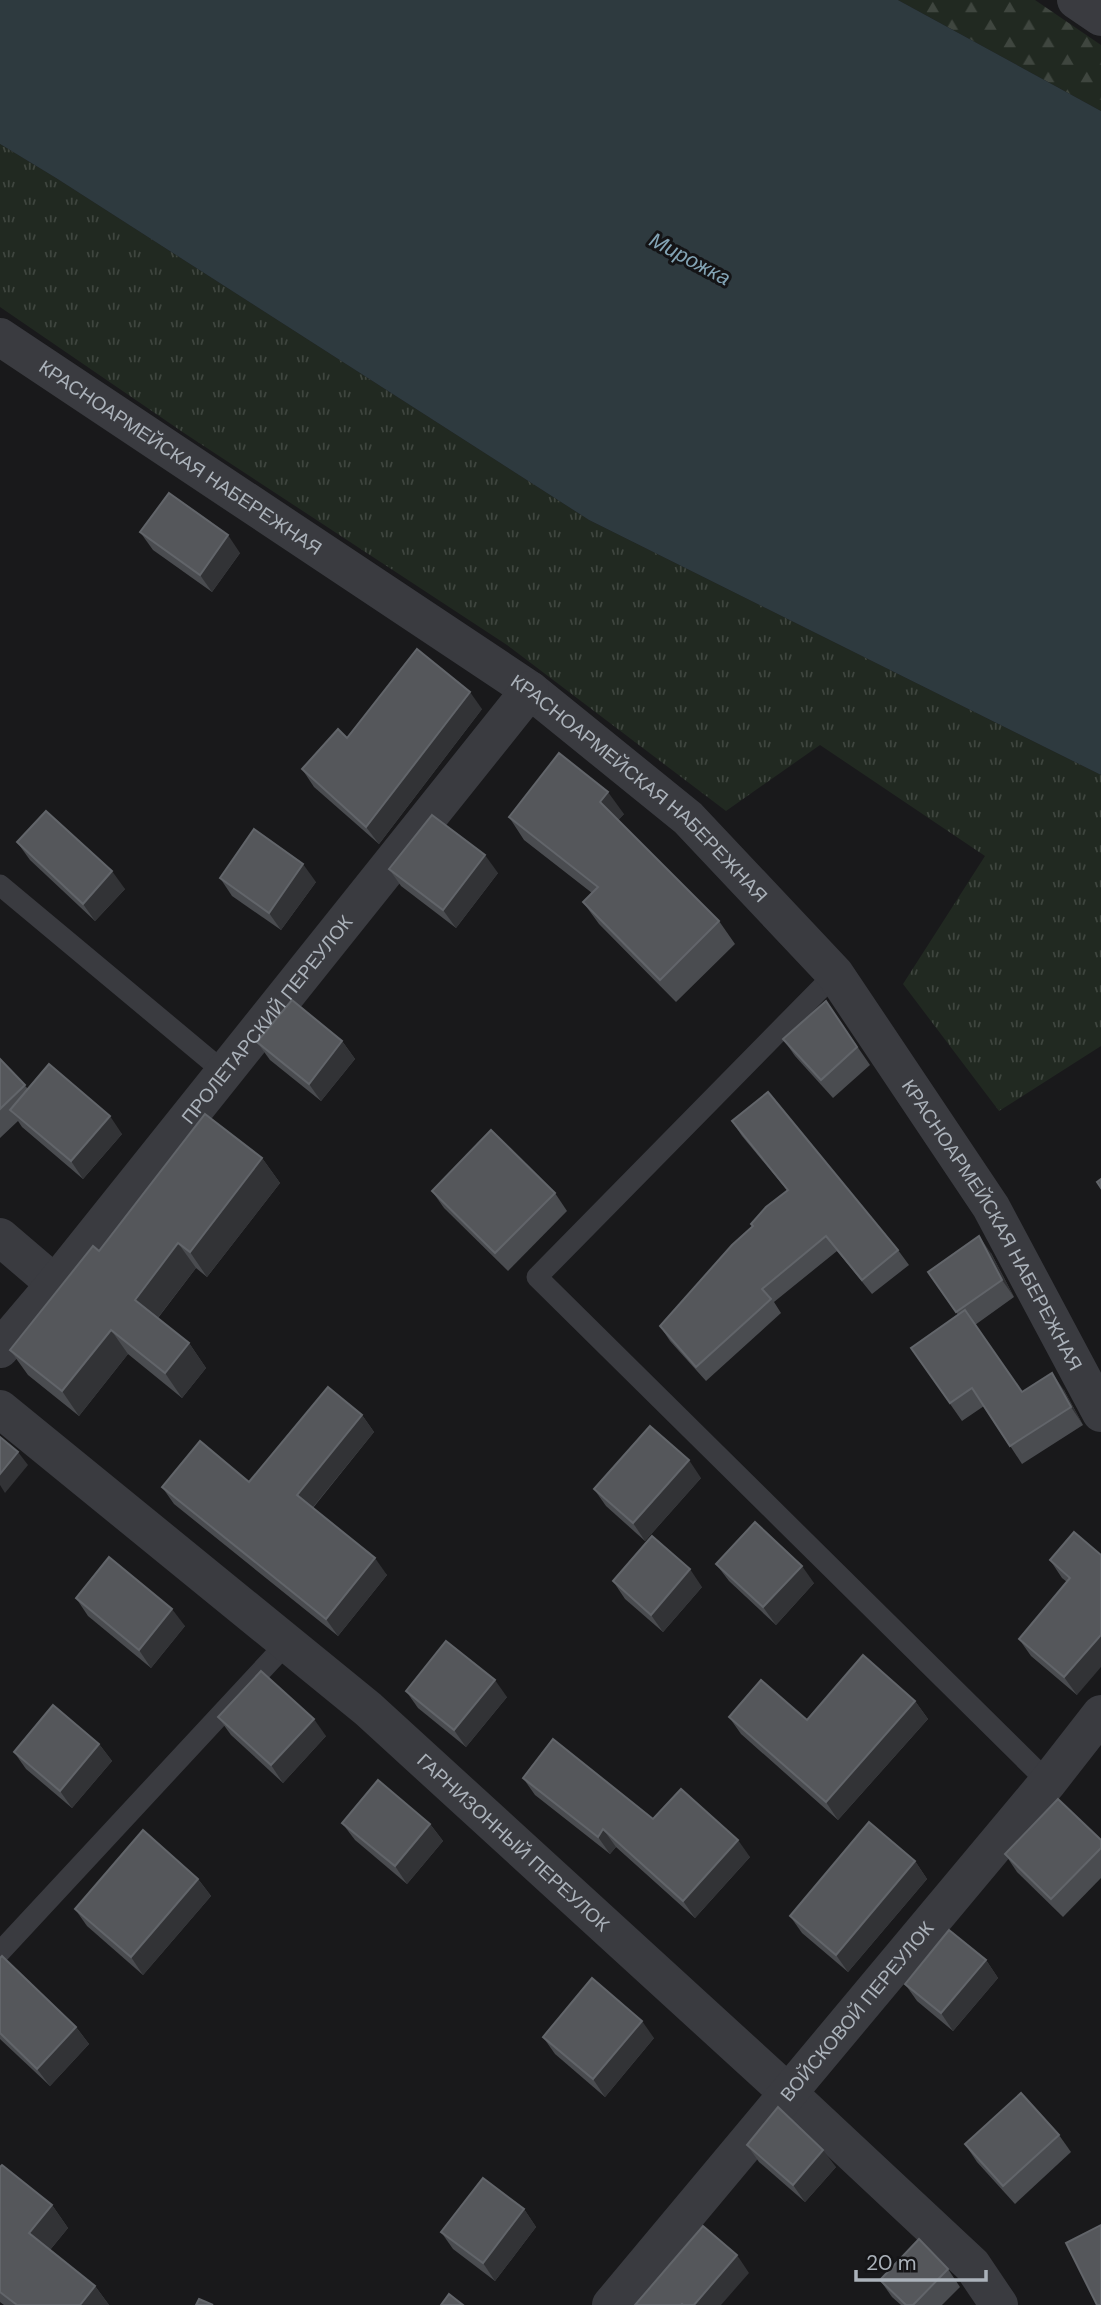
<svg xmlns="http://www.w3.org/2000/svg" width="1101" height="2305" viewBox="0 0 1101 2305" font-family="'DM Sans',sans-serif">
  <style>
    .grass { fill: url(#grass-tufts) }
    .forest { fill: url(#forest-firs) }
    .water { fill: #2e3a3f }
    .lines { fill: none; stroke-linecap: round; stroke-linejoin: round }
    .lane { stroke: #3a3b40; stroke-width: 21 }
    .street { stroke: #3a3b40; stroke-width: 38 }
    .wall { fill: #4a4c50 }
    .shaded-wall { fill: #323336 }
    .building { fill: #55575b; stroke: #62656a; stroke-width: 2 }
    .labels { text-anchor: middle; dominant-baseline: central; stroke-width: 6; stroke-linejoin: round; paint-order: stroke }
    .street-label { font-size: 19px; fill: #abb2ba; stroke: #141416 }
    .water-label { font-size: 21px; font-style: italic; fill: #83a4b5; stroke: #141416 }
  </style>
  <defs>
    <pattern id="grass-tufts" width="24" height="20" patternUnits="userSpaceOnUse" patternTransform="scale(1.75)"><rect width="24" height="20" fill="#212921"/><path d="M3 7l-1-3M5 7V3M7 7l1-3M15 17l-1-3M17 17v-4M19 17l1-3" fill="none" stroke="#3f463f"/></pattern>
    <pattern id="forest-firs" width="22" height="20" patternUnits="userSpaceOnUse" patternTransform="scale(1.75)"><rect width="22" height="20" fill="#212921"/><path d="M5 1l3.5 6h-7zM16 11l3.5 6h-7z" fill="#3f463f"/></pattern>
  </defs>
  <rect width="100%" height="100%" fill="#19191b"/>
  <path class="grass" d="M0,144L56,178L589,520L1101,775V1046L999,1111L903,984L985,856L820,745L726,811L507,645L184,433L0,307Z"/>
  <path class="forest" d="M898,0H1035L1101,45V111Z"/>
  <path class="water" d="M0,0H898L1101,111V775L589,520L56,178L0,144Z"/>
  <g class="lines">
    <g class="lane">
      <path d="M0,885L224,1072"/>
      <path d="M835,974L537,1277L1048,1782"/>
      <path d="M0,1952L287,1643"/>
    </g>
    <g class="street">
      <path d="M1076,0L1101,17"/>
      <path id="s1" d="M0,337L530,690L688,818L835,974L991,1207L1101,1413"/>
      <path d="M0,1237L55,1284"/>
      <path id="s2" d="M0,1349L55,1284L530,690"/>
      <path id="s3" d="M0,1409L368,1709L788,2093L972,2265L999,2305"/>
      <path id="s4" d="M611,2305L1048,1782L1101,1714"/>
    </g>
  </g>
  <g class="wall">
    <path d="M140,532L240,553L212,592L153,550Z"/>
    <path d="M482,709L379,844L314,787L302,769L347,738Z"/>
    <path d="M624,814L618,820L719,921L735,944L676,1002L599,924L583,902L592,893L524,840L509,817Z"/>
    <path d="M17,842L125,889L95,921L30,860Z"/>
    <path d="M389,869L498,873L456,928L401,886Z"/>
    <path d="M220,878L316,882L281,930L232,896Z"/>
    <path d="M826,1001L870,1065L833,1098L795,1056L783,1039Z"/>
    <path d="M342,1041L355,1059L321,1101L270,1060L257,1042Z"/>
    <path d="M0,1059L28,1089L122,1134L83,1179L22,1127L18,1121L0,1138Z"/>
    <path d="M732,1121L898,1250L909,1265L872,1294L837,1251L774,1302L781,1313L706,1381L670,1341L660,1326L787,1190L742,1136Z"/>
    <path d="M262,1158L280,1183L207,1277L196,1268L158,1318L189,1343L206,1368L182,1398L128,1354L79,1416L28,1375L10,1350L99,1251Z"/>
    <path d="M432,1191L555,1193L567,1211L508,1271L444,1208Z"/>
    <path d="M991,1253L1014,1297L975,1325L1022,1392L1064,1390L1083,1425L1022,1464L984,1406L962,1421L911,1348L958,1315L928,1272Z"/>
    <path d="M362,1415L374,1432L313,1508L387,1575L338,1636L174,1504L162,1487L249,1482Z"/>
    <path d="M701,1478L645,1541L606,1506L594,1489Z"/>
    <path d="M1101,1555L1077,1695L1031,1656L1019,1639L1067,1582L1062,1578L1050,1560Z"/>
    <path d="M716,1564L814,1583L776,1625L729,1581Z"/>
    <path d="M613,1581L702,1587L663,1632L625,1599Z"/>
    <path d="M76,1598L185,1626L151,1668L88,1616Z"/>
    <path d="M406,1691L507,1697L466,1747L418,1708Z"/>
    <path d="M915,1701L928,1719L838,1820L741,1734L729,1717L807,1720Z"/>
    <path d="M218,1717L326,1736L283,1783L231,1735Z"/>
    <path d="M99,1744L112,1761L72,1808L26,1769L14,1752Z"/>
    <path d="M523,1778L653,1819L750,1857L695,1918L616,1847L610,1854L535,1795Z"/>
    <path d="M342,1823L430,1824L443,1841L407,1884L355,1840Z"/>
    <path d="M1101,1840V1878L1063,1917L1017,1872L1005,1854Z"/>
    <path d="M915,1861L927,1879L848,1972L802,1933L790,1916Z"/>
    <path d="M198,1879L211,1896L143,1975L87,1926L75,1909Z"/>
    <path d="M0,1958L76,2027L89,2044L50,2086L0,2039Z"/>
    <path d="M986,1960L998,1978L953,2031L917,2001L905,1984Z"/>
    <path d="M543,2037L654,2038L605,2097L555,2054Z"/>
    <path d="M1059,2135L1071,2152L1015,2204L977,2162L965,2144Z"/>
    <path d="M747,2145L836,2167L805,2202L759,2162Z"/>
    <path d="M0,2167L52,2205L68,2228L50,2250L95,2286L109,2305H4L0,2302Z"/>
    <path d="M524,2209L536,2227L495,2281L453,2249L441,2232Z"/>
    <path d="M948,2269L960,2287L942,2305H901L892,2297L880,2280Z"/>
  </g>
  <g class="shaded-wall">
    <path d="M228,535L240,553L212,592L200,575Z"/>
    <path d="M470,692L482,709L379,844L366,827Z"/>
    <path d="M608,792L624,814L615,824L600,802Z"/>
    <path d="M485,855L498,873L456,928L443,910Z"/>
    <path d="M303,864L316,882L281,930L269,913Z"/>
    <path d="M112,871L125,889L95,921L83,904Z"/>
    <path d="M342,1041L355,1059L321,1101L309,1084Z"/>
    <path d="M110,1116L122,1134L83,1179L71,1161Z"/>
    <path d="M262,1158L280,1183L207,1277L190,1252Z"/>
    <path d="M979,1236L991,1253L1014,1297L1002,1280Z"/>
    <path d="M178,1243L196,1268L153,1324L135,1300Z"/>
    <path d="M111,1330L128,1354L79,1416L62,1391Z"/>
    <path d="M189,1343L206,1368L182,1398L165,1373Z"/>
    <path d="M1052,1373L1064,1390L1083,1425L1071,1407Z"/>
    <path d="M362,1415L374,1432L309,1512L297,1495Z"/>
    <path d="M18,1452L28,1465L5,1493L0,1485V1474Z"/>
    <path d="M689,1460L701,1478L645,1541L633,1523Z"/>
    <path d="M375,1558L387,1575L338,1636L326,1619Z"/>
    <path d="M802,1566L814,1583L776,1625L763,1607Z"/>
    <path d="M690,1569L702,1587L663,1632L651,1615Z"/>
    <path d="M172,1609L185,1626L151,1668L139,1650Z"/>
    <path d="M1101,1635V1667L1077,1695L1064,1677Z"/>
    <path d="M495,1680L507,1697L466,1747L454,1730Z"/>
    <path d="M915,1701L928,1719L838,1820L826,1802Z"/>
    <path d="M314,1719L326,1736L283,1783L271,1765Z"/>
    <path d="M99,1744L112,1761L72,1808L60,1791Z"/>
    <path d="M430,1824L443,1841L407,1884L395,1866Z"/>
    <path d="M603,1829L616,1847L610,1854L598,1837Z"/>
    <path d="M738,1840L750,1857L695,1918L683,1901Z"/>
    <path d="M915,1861L927,1879L848,1972L836,1955Z"/>
    <path d="M198,1879L211,1896L143,1975L131,1957Z"/>
    <path d="M986,1960L998,1978L953,2031L941,2013Z"/>
    <path d="M642,2021L654,2038L605,2097L593,2079Z"/>
    <path d="M76,2027L89,2044L50,2086L37,2069Z"/>
    <path d="M823,2150L836,2167L805,2202L793,2185Z"/>
    <path d="M52,2205L68,2228L45,2256L29,2233Z"/>
    <path d="M524,2209L536,2227L495,2281L483,2263Z"/>
    <path d="M737,2255L749,2273L721,2305H694Z"/>
    <path d="M95,2286L109,2305H80Z"/>
  </g>
  <g class="building">
    <path d="M169,493L228,535L200,575L140,532Z"/>
    <path d="M417,649L470,692L366,827L302,769L338,729L347,738Z"/>
    <path d="M559,753L608,792L600,802L719,921L660,980L583,902L598,887L509,817Z"/>
    <path d="M46,811L112,871L83,904L17,842Z"/>
    <path d="M432,815L485,855L443,910L389,869Z"/>
    <path d="M254,829L303,864L269,913L220,878Z"/>
    <path d="M292,1000L342,1041L309,1084L257,1042Z"/>
    <path d="M826,1001L857,1047L821,1080L783,1039Z"/>
    <path d="M0,1059L25,1085L0,1109Z"/>
    <path d="M49,1064L110,1116L71,1161L10,1110Z"/>
    <path d="M768,1092L898,1250L862,1280L826,1236L762,1289L771,1299L696,1367L660,1326L732,1245L753,1226L751,1224L766,1207L788,1190L732,1121Z"/>
    <path d="M205,1114L262,1158L190,1252L178,1243L135,1300L189,1343L165,1373L111,1330L62,1391L10,1350L93,1246L99,1251Z"/>
    <path d="M491,1130L555,1193L495,1253L432,1191Z"/>
    <path d="M1101,1179V1188L1097,1182Z"/>
    <path d="M979,1236L1002,1280L956,1312L928,1272Z"/>
    <path d="M965,1310L1022,1392L1052,1373L1071,1407L1010,1446L972,1388L950,1403L911,1348Z"/>
    <path d="M328,1387L362,1415L297,1495L375,1558L326,1619L162,1487L200,1441L249,1482Z"/>
    <path d="M650,1426L689,1460L633,1523L594,1489Z"/>
    <path d="M0,1437L18,1452L0,1474Z"/>
    <path d="M755,1522L802,1566L763,1607L716,1564Z"/>
    <path d="M1074,1532L1101,1555V1635L1064,1677L1019,1639L1070,1578L1050,1560Z"/>
    <path d="M652,1536L690,1569L651,1615L613,1581Z"/>
    <path d="M109,1557L172,1609L139,1650L76,1598Z"/>
    <path d="M446,1641L495,1680L454,1730L406,1691Z"/>
    <path d="M863,1655L915,1701L826,1802L729,1717L761,1680L807,1720Z"/>
    <path d="M261,1671L314,1719L271,1765L218,1717Z"/>
    <path d="M53,1705L99,1744L60,1791L14,1752Z"/>
    <path d="M553,1739L653,1819L681,1789L738,1840L683,1901L603,1829L598,1837L523,1778Z"/>
    <path d="M378,1780L430,1824L395,1866L342,1823Z"/>
    <path d="M1058,1799L1101,1840V1848L1051,1899L1005,1854Z"/>
    <path d="M869,1822L915,1861L836,1955L790,1916Z"/>
    <path d="M143,1830L198,1879L131,1957L75,1909Z"/>
    <path d="M949,1930L986,1960L941,2013L905,1984Z"/>
    <path d="M2,1956L76,2027L37,2069L0,2033V1958Z"/>
    <path d="M592,1978L642,2021L593,2079L543,2037Z"/>
    <path d="M1021,2093L1059,2135L1003,2186L965,2144Z"/>
    <path d="M778,2107L823,2150L793,2185L747,2145Z"/>
    <path d="M2,2165L52,2205L29,2233L95,2286L80,2305H17L0,2292V2167Z"/>
    <path d="M483,2178L524,2209L483,2263L441,2232Z"/>
    <path d="M1101,2225V2305H1097L1066,2243Z"/>
    <path d="M703,2226L737,2255L694,2305H683L682,2304L681,2305H635Z"/>
    <path d="M919,2239L948,2269L913,2305H906L880,2280Z"/>
    <path d="M449,2294L463,2305H441Z"/>
    <path d="M199,2299L213,2305H196Z"/>
  </g>
  <g class="labels">
    <g class="street-label">
      <text stroke="none"><textPath href="#s1" startOffset="217">КРАСНОАРМЕЙСКАЯ НАБЕРЕЖНАЯ</textPath></text>
      <text stroke="none"><textPath href="#s1" startOffset="784">КРАСНОАРМЕЙСКАЯ НАБЕРЕЖНАЯ</textPath></text>
      <text stroke="none"><textPath href="#s2" startOffset="424">ПРОЛЕТАРСКИЙ ПЕРЕУЛОК</textPath></text>
      <text stroke="none"><textPath href="#s1" startOffset="1351">КРАСНОАРМЕЙСКАЯ НАБЕРЕЖНАЯ</textPath></text>
      <text stroke="none"><textPath href="#s3" startOffset="672">ГАРНИЗОННЫЙ ПЕРЕУЛОК</textPath></text>
      <text stroke="none"><textPath href="#s4" startOffset="383">ВОЙСКОВОЙ ПЕРЕУЛОК</textPath></text>
    </g>
    <g class="water-label">
      <text transform="translate(690 259) rotate(28)">Мирожка</text>
    </g>
  </g>
  <path d="M856 2270v10h130v-10" fill="none" stroke="#abb2ba" stroke-width="3.5"/>
  <text x="866" y="2270" font-size="21" fill="#abb2ba" stroke="#141416" stroke-width="5" paint-order="stroke">20 m</text>
</svg>
